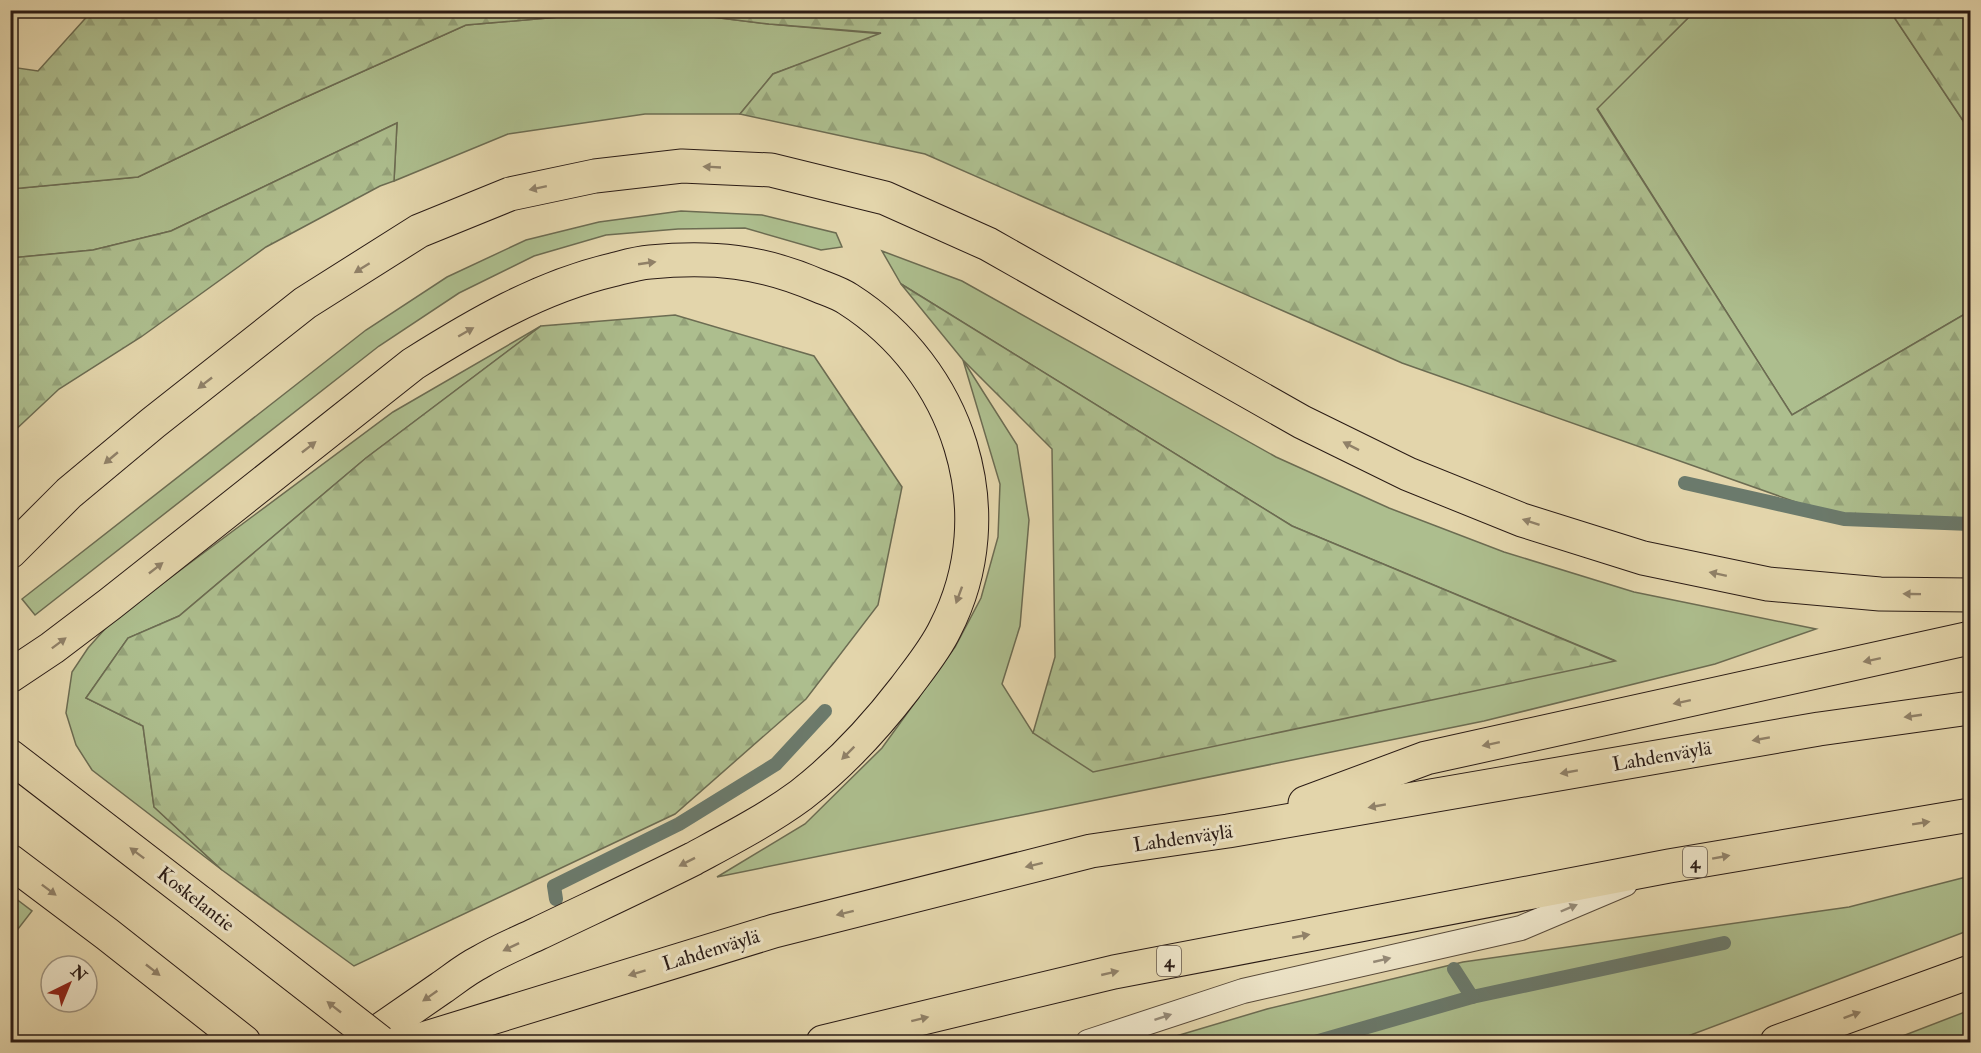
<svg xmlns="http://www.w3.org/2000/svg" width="1981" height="1053" viewBox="0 0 1981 1053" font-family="'IM FELL Double Pica',serif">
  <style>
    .grass { fill: #adbe8e; stroke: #6c6c52; stroke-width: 1.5 }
    .forest { fill: url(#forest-firs); stroke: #6c6c52; stroke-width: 1.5 }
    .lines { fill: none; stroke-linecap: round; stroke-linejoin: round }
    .stream { stroke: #6b7a6c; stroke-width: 14 }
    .lane-casing { stroke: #584a3a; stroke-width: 26 }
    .primary-casing { stroke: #2a1b15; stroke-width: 35 }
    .highway-casing { stroke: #2a1b15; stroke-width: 35 }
    .lane { stroke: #ede4c8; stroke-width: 24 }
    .primary { stroke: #e3d5ab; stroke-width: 33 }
    .highway { stroke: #e3d5ab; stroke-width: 33 }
    .primary-bridge-casing { stroke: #2a1b15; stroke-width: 35; stroke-linecap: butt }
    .primary-bridge { stroke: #e3d5ab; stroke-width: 33 }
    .oneway { fill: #908168 }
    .oneway2 { fill: #958a77 }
    .labels { text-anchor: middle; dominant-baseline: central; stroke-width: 6; stroke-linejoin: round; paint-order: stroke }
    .shield { fill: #ede4c8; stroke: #64574b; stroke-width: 1.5 }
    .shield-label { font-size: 18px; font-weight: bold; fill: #2a1b15 }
    .street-label { font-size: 20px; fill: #2a1b15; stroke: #ede4c8 }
  </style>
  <defs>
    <pattern id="forest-firs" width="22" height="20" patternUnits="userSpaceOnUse" patternTransform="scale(1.5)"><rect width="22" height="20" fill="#adbe8e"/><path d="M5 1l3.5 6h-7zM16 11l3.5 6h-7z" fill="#95a37a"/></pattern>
  </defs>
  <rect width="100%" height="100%" fill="#e3d5ab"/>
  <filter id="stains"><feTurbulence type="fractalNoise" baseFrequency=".00333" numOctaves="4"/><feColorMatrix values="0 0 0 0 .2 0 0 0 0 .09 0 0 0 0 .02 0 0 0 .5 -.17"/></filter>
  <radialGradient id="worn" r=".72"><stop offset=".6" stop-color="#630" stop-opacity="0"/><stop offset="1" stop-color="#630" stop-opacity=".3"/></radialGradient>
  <g class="grass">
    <path d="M1695,11H1890L1970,131V311L1792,415L1597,108Z"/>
    <path d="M688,14L769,24L883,34L773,74L740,114H645L508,134L394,181L397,123L171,231L93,250L11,258V189L138,177L286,106L466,25L582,15Z"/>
    <path d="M681,211L762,215L836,233L842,247L821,250L745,228L678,229L606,235L534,256L459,293L379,346L35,615L22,599L366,330L447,277L526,240L599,222Z"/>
    <path d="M882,251L962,281L1276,457L1389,508L1504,552L1634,592L1816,629L1715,664L1484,721L717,877L805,824L882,748L955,647L981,598L998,537L1000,484L963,360L1017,445L1029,520L1020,626L1002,684L1033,733L1614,660L1292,526L901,284Z"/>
    <path d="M541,326L366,458L179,616L128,638L86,698L143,726L154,807L222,870L92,770L76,745L66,713L72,672L88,648L112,621L393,412Z"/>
    <path d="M1970,876V930L1672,1042H1156L1267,1009L1463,962L1849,907Z"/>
    <path d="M11,895L32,911L18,929L11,924Z"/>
    <path d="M1970,1010V1042H1887Z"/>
  </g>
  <g class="forest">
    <path d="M92,11H1695L1597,109L1792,415L1970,311V518L1844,519L1402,363L925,154L740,114L773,74L881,33L769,24L688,14L582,15L466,25L286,106L138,177L11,189V67L38,71Z"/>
    <path d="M1890,11H1970V131Z"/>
    <path d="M397,123L394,181L380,186L266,247L141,337L59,389L11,434V258L93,250L171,231Z"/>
    <path d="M901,284L1292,526L1615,661L1093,772L1033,733L1055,657L1052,449L963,360Z"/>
    <path d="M675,315L814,356L902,487L878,605L806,699L675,814L354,966L222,870L154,807L143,726L86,698L128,638L179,616L366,458L541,326Z"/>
  </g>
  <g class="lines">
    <g class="stream">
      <path d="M1685,483L1844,519L1970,524"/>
      <path d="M556,899L554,886L679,824L776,764L825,711"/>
      <path d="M1472,997L1724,943"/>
      <path d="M1315,1042L1472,997L1454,969"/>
    </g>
    <g class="lane-casing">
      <path id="lane" d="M1088,1042L1243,991L1521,928L1625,884"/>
    </g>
    <g class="primary-casing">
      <g id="primary">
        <path d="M10,756L201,903"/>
        <path d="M10,861L107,934L244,1042"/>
      </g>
    </g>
    <g class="highway-casing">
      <g id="highway">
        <path d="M10,552L69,493L153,423L305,303L419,231L510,194L595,176L682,166L771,170L885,198L988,244L1302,422L1408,474L1522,520L1643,558L1768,584L1880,594L1970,595"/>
        <path d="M10,676L52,648L110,604L413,364C475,325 540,287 612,270C624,267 637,263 650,262C712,256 762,261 819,286C829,290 839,293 848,299C958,369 1006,511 945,629C935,650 919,669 905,688C875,727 841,764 801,795C767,820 730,839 693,859C641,885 589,909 537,934C518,943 498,951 480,962C466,969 454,979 441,988C415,1006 389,1024 363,1042"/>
        <path d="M1305,803L1426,758L1970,638"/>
        <path d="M413,1042L774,931L1091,851L1228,831L1819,729L1970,708"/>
        <path d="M823,1042L1114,972L1669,866L1970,815"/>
        <path d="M1777,1042L1970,972"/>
      </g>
    </g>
    <use href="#lane" class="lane"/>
    <use href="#primary" class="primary"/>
    <use href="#highway" class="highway"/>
    <g class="primary-bridge-casing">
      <path id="primary-bridge" d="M201,903L380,1042"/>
    </g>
    <use href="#primary-bridge" class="primary-bridge"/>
  </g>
  <defs><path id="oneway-solid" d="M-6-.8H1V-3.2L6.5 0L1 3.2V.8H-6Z" transform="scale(1.5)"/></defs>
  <g class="oneway">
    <use href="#oneway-solid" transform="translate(712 167) rotate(-177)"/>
    <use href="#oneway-solid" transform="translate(538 188) rotate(168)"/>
    <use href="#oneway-solid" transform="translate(647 263) rotate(-8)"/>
    <use href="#oneway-solid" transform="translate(362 268) rotate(148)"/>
    <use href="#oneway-solid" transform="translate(466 332) rotate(-30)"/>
    <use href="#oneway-solid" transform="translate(205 383) rotate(142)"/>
    <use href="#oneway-solid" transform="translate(1351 446) rotate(-153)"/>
    <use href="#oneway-solid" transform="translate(309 447) rotate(-38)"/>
    <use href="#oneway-solid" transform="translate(111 458) rotate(140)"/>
    <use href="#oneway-solid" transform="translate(1531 522) rotate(-162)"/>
    <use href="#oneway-solid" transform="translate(156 568) rotate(-38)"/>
    <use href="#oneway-solid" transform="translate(1718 574) rotate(-168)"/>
    <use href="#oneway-solid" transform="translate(1912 594) rotate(-179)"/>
    <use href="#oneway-solid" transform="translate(959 595) rotate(110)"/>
    <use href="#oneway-solid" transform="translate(59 643) rotate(-37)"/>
    <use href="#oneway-solid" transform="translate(1872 660) rotate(168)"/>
    <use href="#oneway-solid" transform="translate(1682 702) rotate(168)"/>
    <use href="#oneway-solid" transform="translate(1913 716) rotate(172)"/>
    <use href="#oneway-solid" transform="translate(1761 739) rotate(170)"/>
    <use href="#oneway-solid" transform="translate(1491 744) rotate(168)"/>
    <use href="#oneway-solid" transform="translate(848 753) rotate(135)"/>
    <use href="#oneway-solid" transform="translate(1569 772) rotate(170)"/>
    <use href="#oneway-solid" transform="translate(1377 806) rotate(170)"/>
    <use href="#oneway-solid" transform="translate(1921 823) rotate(-9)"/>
    <use href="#oneway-solid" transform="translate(137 853) rotate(-143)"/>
    <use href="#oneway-solid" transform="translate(1721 857) rotate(-10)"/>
    <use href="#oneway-solid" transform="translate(687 862) rotate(153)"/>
    <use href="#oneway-solid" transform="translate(1034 865) rotate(166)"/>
    <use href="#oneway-solid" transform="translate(49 890) rotate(37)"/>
    <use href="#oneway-solid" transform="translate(845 913) rotate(166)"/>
    <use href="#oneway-solid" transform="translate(1301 936) rotate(-11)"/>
    <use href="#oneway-solid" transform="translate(511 947) rotate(154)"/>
    <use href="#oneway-solid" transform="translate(153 970) rotate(38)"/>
    <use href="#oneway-solid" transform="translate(637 973) rotate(163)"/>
    <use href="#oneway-solid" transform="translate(1110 973) rotate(-13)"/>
    <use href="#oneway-solid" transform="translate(430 996) rotate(145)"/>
    <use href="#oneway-solid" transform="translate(334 1007) rotate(-142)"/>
    <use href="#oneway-solid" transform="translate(1852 1015) rotate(-20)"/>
    <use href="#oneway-solid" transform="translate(920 1019) rotate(-14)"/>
  </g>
  <g class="oneway2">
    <use href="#oneway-solid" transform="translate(1569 908) rotate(-23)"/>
    <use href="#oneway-solid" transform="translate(1382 960) rotate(-13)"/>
    <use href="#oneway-solid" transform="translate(1163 1017) rotate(-18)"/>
  </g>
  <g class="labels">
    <g class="shield">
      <rect x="1683" y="847" width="24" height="30" rx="4.5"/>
      <rect x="1157" y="946" width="24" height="30" rx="4.5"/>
    </g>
    <g class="shield-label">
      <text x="1695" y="862">4</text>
      <text x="1169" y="961">4</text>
    </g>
    <g class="street-label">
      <text transform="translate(1662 756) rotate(-10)">Lahdenväylä</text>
      <text transform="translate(1183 838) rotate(-8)">Lahdenväylä</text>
      <text transform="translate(196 899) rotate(38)">Koskelantie</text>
      <text transform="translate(711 950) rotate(-17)">Lahdenväylä</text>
    </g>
  </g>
  <rect width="1981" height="1053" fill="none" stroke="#e3d5ab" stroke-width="36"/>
  <rect x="12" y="12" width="1957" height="1029" fill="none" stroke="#2a1b15" stroke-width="3"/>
  <rect x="18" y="18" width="1945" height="1017" fill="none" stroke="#2a1b15" stroke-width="1.5"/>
  <g transform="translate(69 984) rotate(43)"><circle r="28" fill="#ede4c8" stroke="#9f9480" stroke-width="1.5"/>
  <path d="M0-4.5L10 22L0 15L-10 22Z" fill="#8f2418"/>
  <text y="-9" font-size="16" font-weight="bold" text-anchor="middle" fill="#2a1b15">N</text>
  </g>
  <rect width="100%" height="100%" filter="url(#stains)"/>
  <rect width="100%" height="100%" fill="url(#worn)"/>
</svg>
